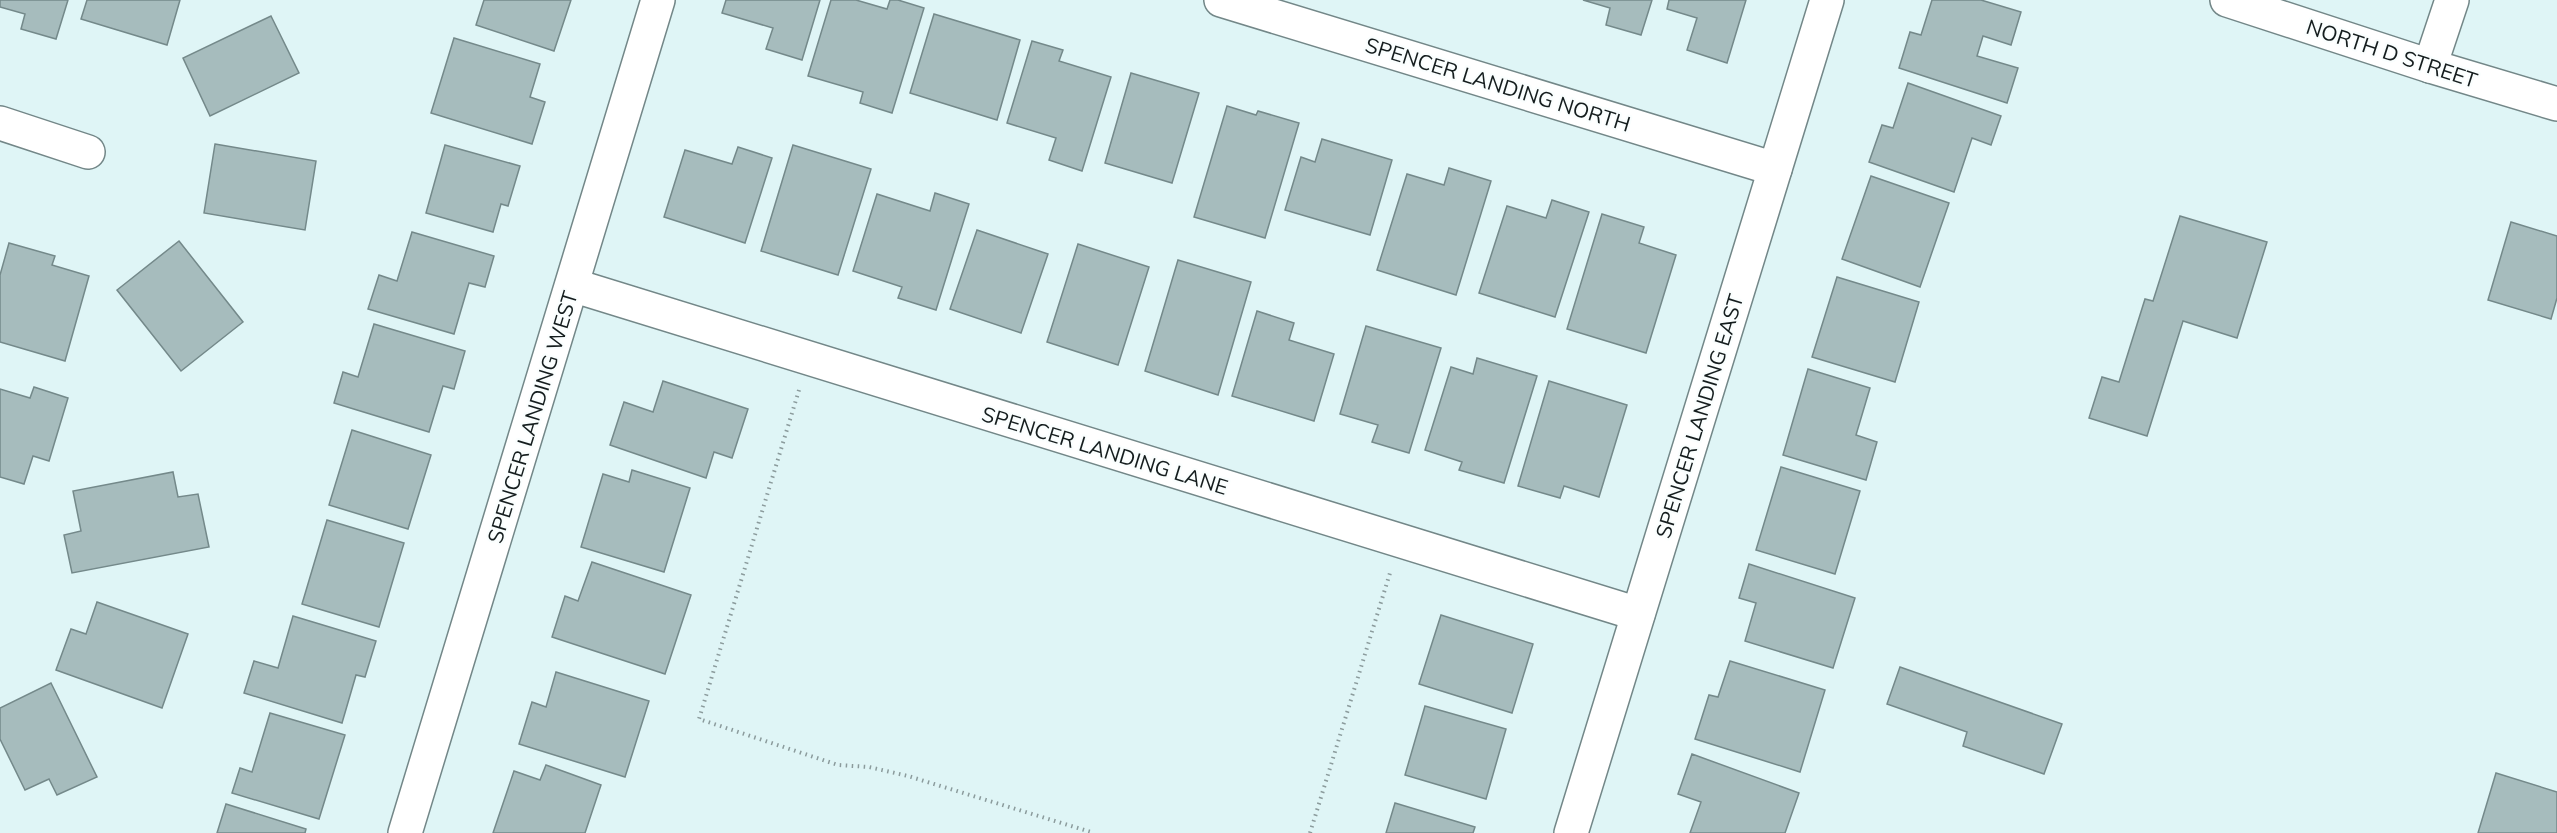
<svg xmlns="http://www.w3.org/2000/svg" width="2557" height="833" viewBox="0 0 2557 833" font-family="Mulish,sans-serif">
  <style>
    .building { fill: #a6bcbd; stroke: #74898a; stroke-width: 1.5 }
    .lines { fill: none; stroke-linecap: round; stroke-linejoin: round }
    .minor-casing { stroke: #738788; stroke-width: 36 }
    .path { stroke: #8b9b9c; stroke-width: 4; stroke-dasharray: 1.5 4.5; stroke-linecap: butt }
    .minor { stroke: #fff; stroke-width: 33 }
    .labels { text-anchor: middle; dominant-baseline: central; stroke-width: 4.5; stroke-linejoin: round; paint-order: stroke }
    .street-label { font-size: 21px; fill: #151d1e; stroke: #fafefe }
  </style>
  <rect width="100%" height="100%" fill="#dff5f6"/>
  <g class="building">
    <path d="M0,0H68L56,39L21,29L25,14L0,7Z"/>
    <path d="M87,0H180L167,45L81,19Z"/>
    <path d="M484,0H571L554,51L476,25Z"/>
    <path d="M726,0H820L802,60L766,49L773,28L722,13Z"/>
    <path d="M831,0H856L887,9L890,0H898L924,8L892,113L860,103L863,92L808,76Z"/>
    <path d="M1583,0H1652L1641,35L1606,25L1610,8Z"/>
    <path d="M1669,0H1746L1727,63L1687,50L1697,18L1667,9Z"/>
    <path d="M1932,0H1981L2021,12L2011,45L1983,36L1977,56L2018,68L2007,103L1899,68L1910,32L1921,35Z"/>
    <path d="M934,14L1020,40L997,120L910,93Z"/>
    <path d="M271,16L299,73L210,116L183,58Z"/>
    <path d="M454,38L540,64L530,97L545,102L532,144L431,113Z"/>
    <path d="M1032,41L1063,50L1059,61L1111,77L1082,171L1049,160L1056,138L1007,123Z"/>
    <path d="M1131,73L1199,93L1172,183L1105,163Z"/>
    <path d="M1908,83L2001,116L1991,145L1972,138L1954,192L1869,162L1882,125L1893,128Z"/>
    <path d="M1227,106L1256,115L1258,111L1299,123L1265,238L1194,217Z"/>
    <path d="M1322,139L1392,160L1370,235L1285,210L1301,157L1315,162Z"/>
    <path d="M215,144L316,161L305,230L204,213Z"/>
    <path d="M445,145L520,166L508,206L501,204L493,232L426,213Z"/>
    <path d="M793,145L871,169L838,275L761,251Z"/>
    <path d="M738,147L772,158L745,243L664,217L685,150L732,164Z"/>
    <path d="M1449,168L1491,181L1456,295L1377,270L1407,174L1444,185Z"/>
    <path d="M1871,176L1949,203L1920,287L1842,259Z"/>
    <path d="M935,193L969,204L936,310L898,298L902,287L853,271L877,194L930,211Z"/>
    <path d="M1552,200L1589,212L1555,317L1479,293L1507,206L1546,218Z"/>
    <path d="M1602,214L1644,227L1639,243L1676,255L1646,353L1567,329Z"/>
    <path d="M2180,216L2267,242L2237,338L2183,321L2147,436L2089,418L2102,377L2119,382L2145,299L2153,301Z"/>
    <path d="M2511,222L2557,236V298L2551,319L2488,300Z"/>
    <path d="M977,230L1048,254L1021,333L950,309Z"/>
    <path d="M412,232L494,256L485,287L469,283L454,334L368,309L379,275L397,281Z"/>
    <path d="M179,241L243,322L181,371L117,290Z"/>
    <path d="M9,243L55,256L52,265L89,276L65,361L0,342V275Z"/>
    <path d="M1078,244L1149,267L1118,365L1047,342Z"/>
    <path d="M1178,260L1251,282L1218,395L1145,371Z"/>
    <path d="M1837,277L1919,302L1895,382L1812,357Z"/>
    <path d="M1257,311L1294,323L1289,340L1334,354L1314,421L1232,396Z"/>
    <path d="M374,324L465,351L454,389L443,386L429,432L334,403L343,372L358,377Z"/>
    <path d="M1366,326L1441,348L1409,453L1372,442L1378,425L1340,414Z"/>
    <path d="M1477,358L1537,376L1504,483L1459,470L1462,462L1425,450L1451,367L1473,374Z"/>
    <path d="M1808,369L1870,388L1856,435L1877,442L1866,480L1783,455Z"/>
    <path d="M663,381L748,409L732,458L714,452L706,478L610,445L624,402L653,412Z"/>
    <path d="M1549,381L1627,405L1599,497L1564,486L1560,498L1518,486Z"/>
    <path d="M34,387L68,398L49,461L33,456L24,484L0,477V389L30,398Z"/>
    <path d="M352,430L431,455L408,529L329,505Z"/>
    <path d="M1781,467L1860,491L1835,574L1756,550Z"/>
    <path d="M632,470L690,488L664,572L581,547L603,474L629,482Z"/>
    <path d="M173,472L178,497L198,494L209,547L72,573L64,535L81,531L73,491Z"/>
    <path d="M327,520L404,543L379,627L302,604Z"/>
    <path d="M592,562L691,595L665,674L552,637L565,596L578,601Z"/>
    <path d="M1749,564L1855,598L1833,668L1745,641L1756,603L1739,598Z"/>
    <path d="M97,602L188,634L162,708L56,670L71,629L86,634Z"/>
    <path d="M1441,615L1533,644L1512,713L1419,684Z"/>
    <path d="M293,616L376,641L365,677L356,675L342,723L244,693L254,661L278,668Z"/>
    <path d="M1730,661L1825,690L1800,772L1695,739L1709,695L1718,697Z"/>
    <path d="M1900,667L2062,724L2044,774L1963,746L1967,732L1887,704Z"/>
    <path d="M556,672L649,701L625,777L519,744L532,702L546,707Z"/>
    <path d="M51,683L97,777L57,795L49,779L25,790L0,739V708Z"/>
    <path d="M1425,706L1506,729L1486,799L1405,775Z"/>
    <path d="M270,713L345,735L319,819L232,793L240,768L252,772Z"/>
    <path d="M1692,754L1799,793L1785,833H1690L1701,802L1678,794Z"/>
    <path d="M546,765L601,785L585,833H493L514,771L540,780Z"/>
    <path d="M2496,773L2557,792V833H2478Z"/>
    <path d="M1395,803L1475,827L1473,833H1386Z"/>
    <path d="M226,804L306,829L305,833H217Z"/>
  </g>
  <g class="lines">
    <g class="minor-casing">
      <g id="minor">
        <path d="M1221,0L1775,169"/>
        <path d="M2227,0L2430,66L2557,104"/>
        <path d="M2430,66L2452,0"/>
        <path d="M0,123L88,152"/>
        <path d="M572,285L1638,614"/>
        <path d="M405,833L658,0"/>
        <path d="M1571,833L1827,0"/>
      </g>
    </g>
    <g class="path">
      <path d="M799,390L699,719L838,765L869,767L908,776L1094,833"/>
      <path d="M1310,833L1390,573"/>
    </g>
    <use href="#minor" class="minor"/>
  </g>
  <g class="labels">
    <g class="street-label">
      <text transform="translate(2392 53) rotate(18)">NORTH D STREET</text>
      <text transform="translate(1498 84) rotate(17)">SPENCER LANDING NORTH</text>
      <text transform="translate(1699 416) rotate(-73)">SPENCER LANDING EAST</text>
      <text transform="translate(532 417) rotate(-73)">SPENCER LANDING WEST</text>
      <text transform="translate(1105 450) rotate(17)">SPENCER LANDING LANE</text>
    </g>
  </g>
</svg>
